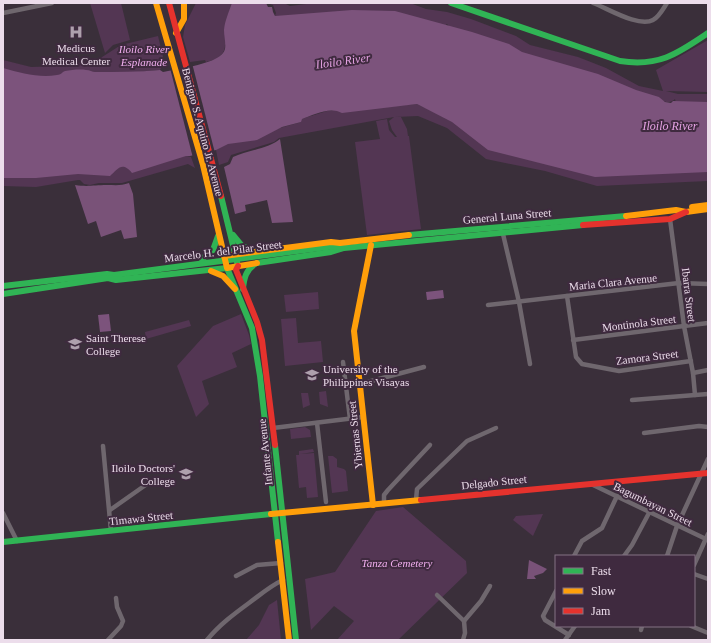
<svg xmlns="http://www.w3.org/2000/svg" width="711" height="643" viewBox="0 0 711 643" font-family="'Times New Roman',serif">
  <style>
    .green { fill: #533653 }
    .forest { fill: #795278 }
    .water { fill: #7c537c }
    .pier { fill: #3a2f3a }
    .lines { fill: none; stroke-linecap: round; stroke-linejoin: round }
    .street { stroke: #6f676e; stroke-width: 4.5 }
    .fast { stroke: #30b455; stroke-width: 6 }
    .slow { stroke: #ff9f0a; stroke-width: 6 }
    .jam { stroke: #e5322d; stroke-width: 6 }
    .labels { text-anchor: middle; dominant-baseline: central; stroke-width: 4; stroke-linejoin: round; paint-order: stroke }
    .poi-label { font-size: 11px; fill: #ecddeb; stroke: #3f2a3f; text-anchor: start }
    .park-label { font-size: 11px; font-style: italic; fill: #f2aff0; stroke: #3f2a3f }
    .street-label { font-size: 11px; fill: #ecddeb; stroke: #3f2a3f }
    .water-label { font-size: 12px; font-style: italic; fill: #e6a3e4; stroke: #3f2a3f }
  </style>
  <rect width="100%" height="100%" fill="#3a2f3a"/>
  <g class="green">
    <path d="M90,3H121L130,40L113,45L105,53Z"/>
    <path d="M196,3H238L230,41L225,45C225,56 215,60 206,62L205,60L190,62L183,37L185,25Z"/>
    <path d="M270,3H284L290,6L314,3H410L426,9L447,12L471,19L516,36L530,45L578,57L606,68L639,86L663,91L656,70L708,40V92L666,91L678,94H708V109L676,103L675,99C669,104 664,103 659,97L657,99L452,30L447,24L438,31L273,21L276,13L273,5L270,4Z"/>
    <path d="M158,36L164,61L160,70L58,79L3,76V60L31,67L63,66L64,64L99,61V59L121,45Z"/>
    <path d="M417,104L423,107L708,171V181L597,186L545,171L486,159L447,128L418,116L395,117H401L407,129L408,136H409L421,229L367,235L355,142L380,139L376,121L387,119L389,130L395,137H397L392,130L389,121L394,117L279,138L274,142L231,155L228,162L219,165L216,150V146L301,122V119L327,111L349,110Z"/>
    <path d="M182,152L187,156L191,157L195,168L188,164L122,183H99L90,185L84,184L80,180H78L36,187L3,186V175Z"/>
    <path d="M318,292L319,309L286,312L284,295Z"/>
    <path d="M241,314L249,335L251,344L232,353L237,367L202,381L209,404L196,417L177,366L213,326Z"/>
    <path d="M296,318L298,343L321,341L323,362L285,366L281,319Z"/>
    <path d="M189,320L191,326L146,339L145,332Z"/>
    <path d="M326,391L328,407L320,404L319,392Z"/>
    <path d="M301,393H308L310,405L303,408Z"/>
    <path d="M305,427L310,430L311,437L291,439L290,429Z"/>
    <path d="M313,449L314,452L300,454L314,453L318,497L307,498L306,487L299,488L296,455H299V451Z"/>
    <path d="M328,456H333L337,459V467L344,469L346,471L348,491L332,493Z"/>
    <path d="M403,507L466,561L467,573L398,640H337L354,621L334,606L311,630L305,579L335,572L376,511Z"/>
    <path d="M543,514L533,536L513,520L516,516Z"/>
    <path d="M277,600L281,640H246L259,625L269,605Z"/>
  </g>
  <g class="forest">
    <path d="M280,139L293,222L272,223L267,200L245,205L246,211L235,214L224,167L230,164L233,157C246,151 270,148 280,139Z"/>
    <path d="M129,183L133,194L137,237L124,239L121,230L101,237L96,221L88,224L75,185C88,187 94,185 107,185C115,185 121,186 129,183Z"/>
    <path d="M529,560L547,569L543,573L534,576L536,579H527Z"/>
  </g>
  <g class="water">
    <path d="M232,3H266L268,7H272L273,12L275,16L352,10L395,11L472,32L509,44L522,52L598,74L636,90L659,97L665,102L671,103L673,101L708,102V172L595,177L488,150L452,122L417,104L342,113C330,106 313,115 302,119L301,122L282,127L257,140L228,144L216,150L190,156H186L132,173C122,161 118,169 110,176L78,174L36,178H3V68C21,73 39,78 57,75C61,75 62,72 65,71C71,70 80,69 86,70C90,70 92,72 95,72C117,72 138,72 160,70L163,72C176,69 222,64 225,49C226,43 224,36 224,30C225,20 229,12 232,3Z"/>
    <path d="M443,290L444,298L427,300L426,292Z"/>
    <path d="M109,314L111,331L100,332L98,315Z"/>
  </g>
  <path class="pier" d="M192,63L215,153L193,158L170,68Z"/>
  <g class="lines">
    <g class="street">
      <path d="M593,3C607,8 639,28 653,20C659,17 663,9 667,3"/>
      <path d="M3,13L52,3"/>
      <path d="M670,219L684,326L693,373L695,395"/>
      <path d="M503,234L519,302L530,364"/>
      <path d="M567,296L576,357L582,364L619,371L691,361"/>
      <path d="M488,305L679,283L708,284"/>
      <path d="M573,340L708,323"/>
      <path d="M343,362L350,419"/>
      <path d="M693,373L708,370"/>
      <path d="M360,384L424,367"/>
      <path d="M632,400L708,394"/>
      <path d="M317,423L326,502"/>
      <path d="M273,428L363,417"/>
      <path d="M644,433L699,426L708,427"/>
      <path d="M103,446L111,531"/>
      <path d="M591,484L708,540"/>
      <path d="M416,500L417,489L467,441L496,428"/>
      <path d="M384,504V495L388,490L430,445"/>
      <path d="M110,510L147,484"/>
      <path d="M3,513L17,541"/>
      <path d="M574,556L582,541L602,528L617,496"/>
      <path d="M624,556L632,545L649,513"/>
      <path d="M667,556L677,526L708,459"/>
      <path d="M694,565L708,534"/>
      <path d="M694,574L708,579"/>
      <path d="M236,576L257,565L281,563"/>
      <path d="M556,591L543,616L545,620L569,635"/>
      <path d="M437,595L464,621L465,633L463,640"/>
      <path d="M464,621L481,601L490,586"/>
      <path d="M691,626L708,633"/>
      <path d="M641,630L642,626"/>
      <path d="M108,640L121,626L123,621L117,607L116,598"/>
      <path d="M207,640C219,625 234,614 249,603C260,595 270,586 283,580"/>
      <path d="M565,640L575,626"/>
    </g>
    <g class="fast">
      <path d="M451,3L620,61C659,67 677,54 708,33"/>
      <path d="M221,196L238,266"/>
      <path d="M233,235L242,246L254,251"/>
      <path d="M409,235L626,216"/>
      <path d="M202,259L213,250L218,236"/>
      <path d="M257,263L331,252L344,248L583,225"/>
      <path d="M227,268L252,328L260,376L278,542"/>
      <path d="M3,286L107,274L114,275L335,246L342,248"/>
      <path d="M243,289C244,278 246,270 255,264"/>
      <path d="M3,294L108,278L116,280L227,268"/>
      <path d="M275,445L296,640"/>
      <path d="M3,542L271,514"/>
    </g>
    <g class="slow">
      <path d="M156,3L203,165L227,268L257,263"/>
      <path d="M176,33L184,19V3"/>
      <path d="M692,207L708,205"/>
      <path d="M626,216L676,210L686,212L708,209"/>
      <path d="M371,245L354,331L373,505"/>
      <path d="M224,256L331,242L340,243L409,235"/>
      <path d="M211,271L223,276L235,289"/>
      <path d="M271,514L421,500"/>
      <path d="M278,542L289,640"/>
    </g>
    <g class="jam">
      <path d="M169,3L221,196"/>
      <path d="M583,225L670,219L686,212"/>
      <path d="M238,266L236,270L257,322L262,340L275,445"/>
      <path d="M421,500L708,473"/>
    </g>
  </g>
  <defs>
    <g id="hospital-bare" transform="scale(1.08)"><path d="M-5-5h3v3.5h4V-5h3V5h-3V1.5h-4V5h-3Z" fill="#aea0ad" stroke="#3f2a3f" stroke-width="2.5" paint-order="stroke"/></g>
    <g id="university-bare" transform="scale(1.08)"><path d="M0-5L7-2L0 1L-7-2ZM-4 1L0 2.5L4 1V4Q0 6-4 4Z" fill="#aea0ad" stroke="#3f2a3f" stroke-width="2.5" paint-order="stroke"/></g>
  </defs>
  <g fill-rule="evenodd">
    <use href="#hospital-bare" x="76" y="32"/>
    <use href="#university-bare" x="75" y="344"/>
    <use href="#university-bare" x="312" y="375"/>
    <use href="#university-bare" x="186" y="474"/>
  </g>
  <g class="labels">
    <g class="poi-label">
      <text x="76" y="48" text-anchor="middle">Medicus<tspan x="76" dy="13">Medical Center</tspan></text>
      <text x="86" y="338">Saint Therese<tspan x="86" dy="13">College</tspan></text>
      <text x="323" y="369">University of the<tspan x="323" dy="13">Philippines Visayas</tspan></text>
      <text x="175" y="468" text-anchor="end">Iloilo Doctors'<tspan x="175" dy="13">College</tspan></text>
    </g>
    <g class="park-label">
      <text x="144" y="49">Iloilo River<tspan x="144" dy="13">Esplanade</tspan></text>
      <text x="397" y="563">Tanza Cemetery</text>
    </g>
    <g class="street-label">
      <text transform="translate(203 132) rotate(75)">Benigno S. Aquino Jr. Avenue</text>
      <text transform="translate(507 216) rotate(-5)">General Luna Street</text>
      <text transform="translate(223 251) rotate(-7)">Marcelo H. del Pilar Street</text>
      <text transform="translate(613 282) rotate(-6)">Maria Clara Avenue</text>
      <text transform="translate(689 295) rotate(83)">Ibarra Street</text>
      <text transform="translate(639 323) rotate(-7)">Montinola Street</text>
      <text transform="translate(647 357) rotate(-7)">Zamora Street</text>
      <text transform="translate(355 435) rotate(-96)">Ybiernas Street</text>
      <text transform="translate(265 452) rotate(-96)">Infante Avenue</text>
      <text transform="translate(494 482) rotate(-6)">Delgado Street</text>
      <text transform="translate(653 504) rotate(26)">Bagumbayan Street</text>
      <text transform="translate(141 518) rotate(-6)">Timawa Street</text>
    </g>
    <g class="water-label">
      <text transform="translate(343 61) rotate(-8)">Iloilo River</text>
      <text x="670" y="126">Iloilo River</text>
    </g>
  </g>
  <rect width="711" height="643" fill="none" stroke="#ecddeb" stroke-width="8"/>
  <rect x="555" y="555" width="140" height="72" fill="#3f2a3f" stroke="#847284"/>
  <rect x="563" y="568" width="20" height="6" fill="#30b455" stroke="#847284"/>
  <text x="591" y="575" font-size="12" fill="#ecddeb">Fast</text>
  <rect x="563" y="588" width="20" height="6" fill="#ff9f0a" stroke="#847284"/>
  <text x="591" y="595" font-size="12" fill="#ecddeb">Slow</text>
  <rect x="563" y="608" width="20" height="6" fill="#e5322d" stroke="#847284"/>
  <text x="591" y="615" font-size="12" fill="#ecddeb">Jam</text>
</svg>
